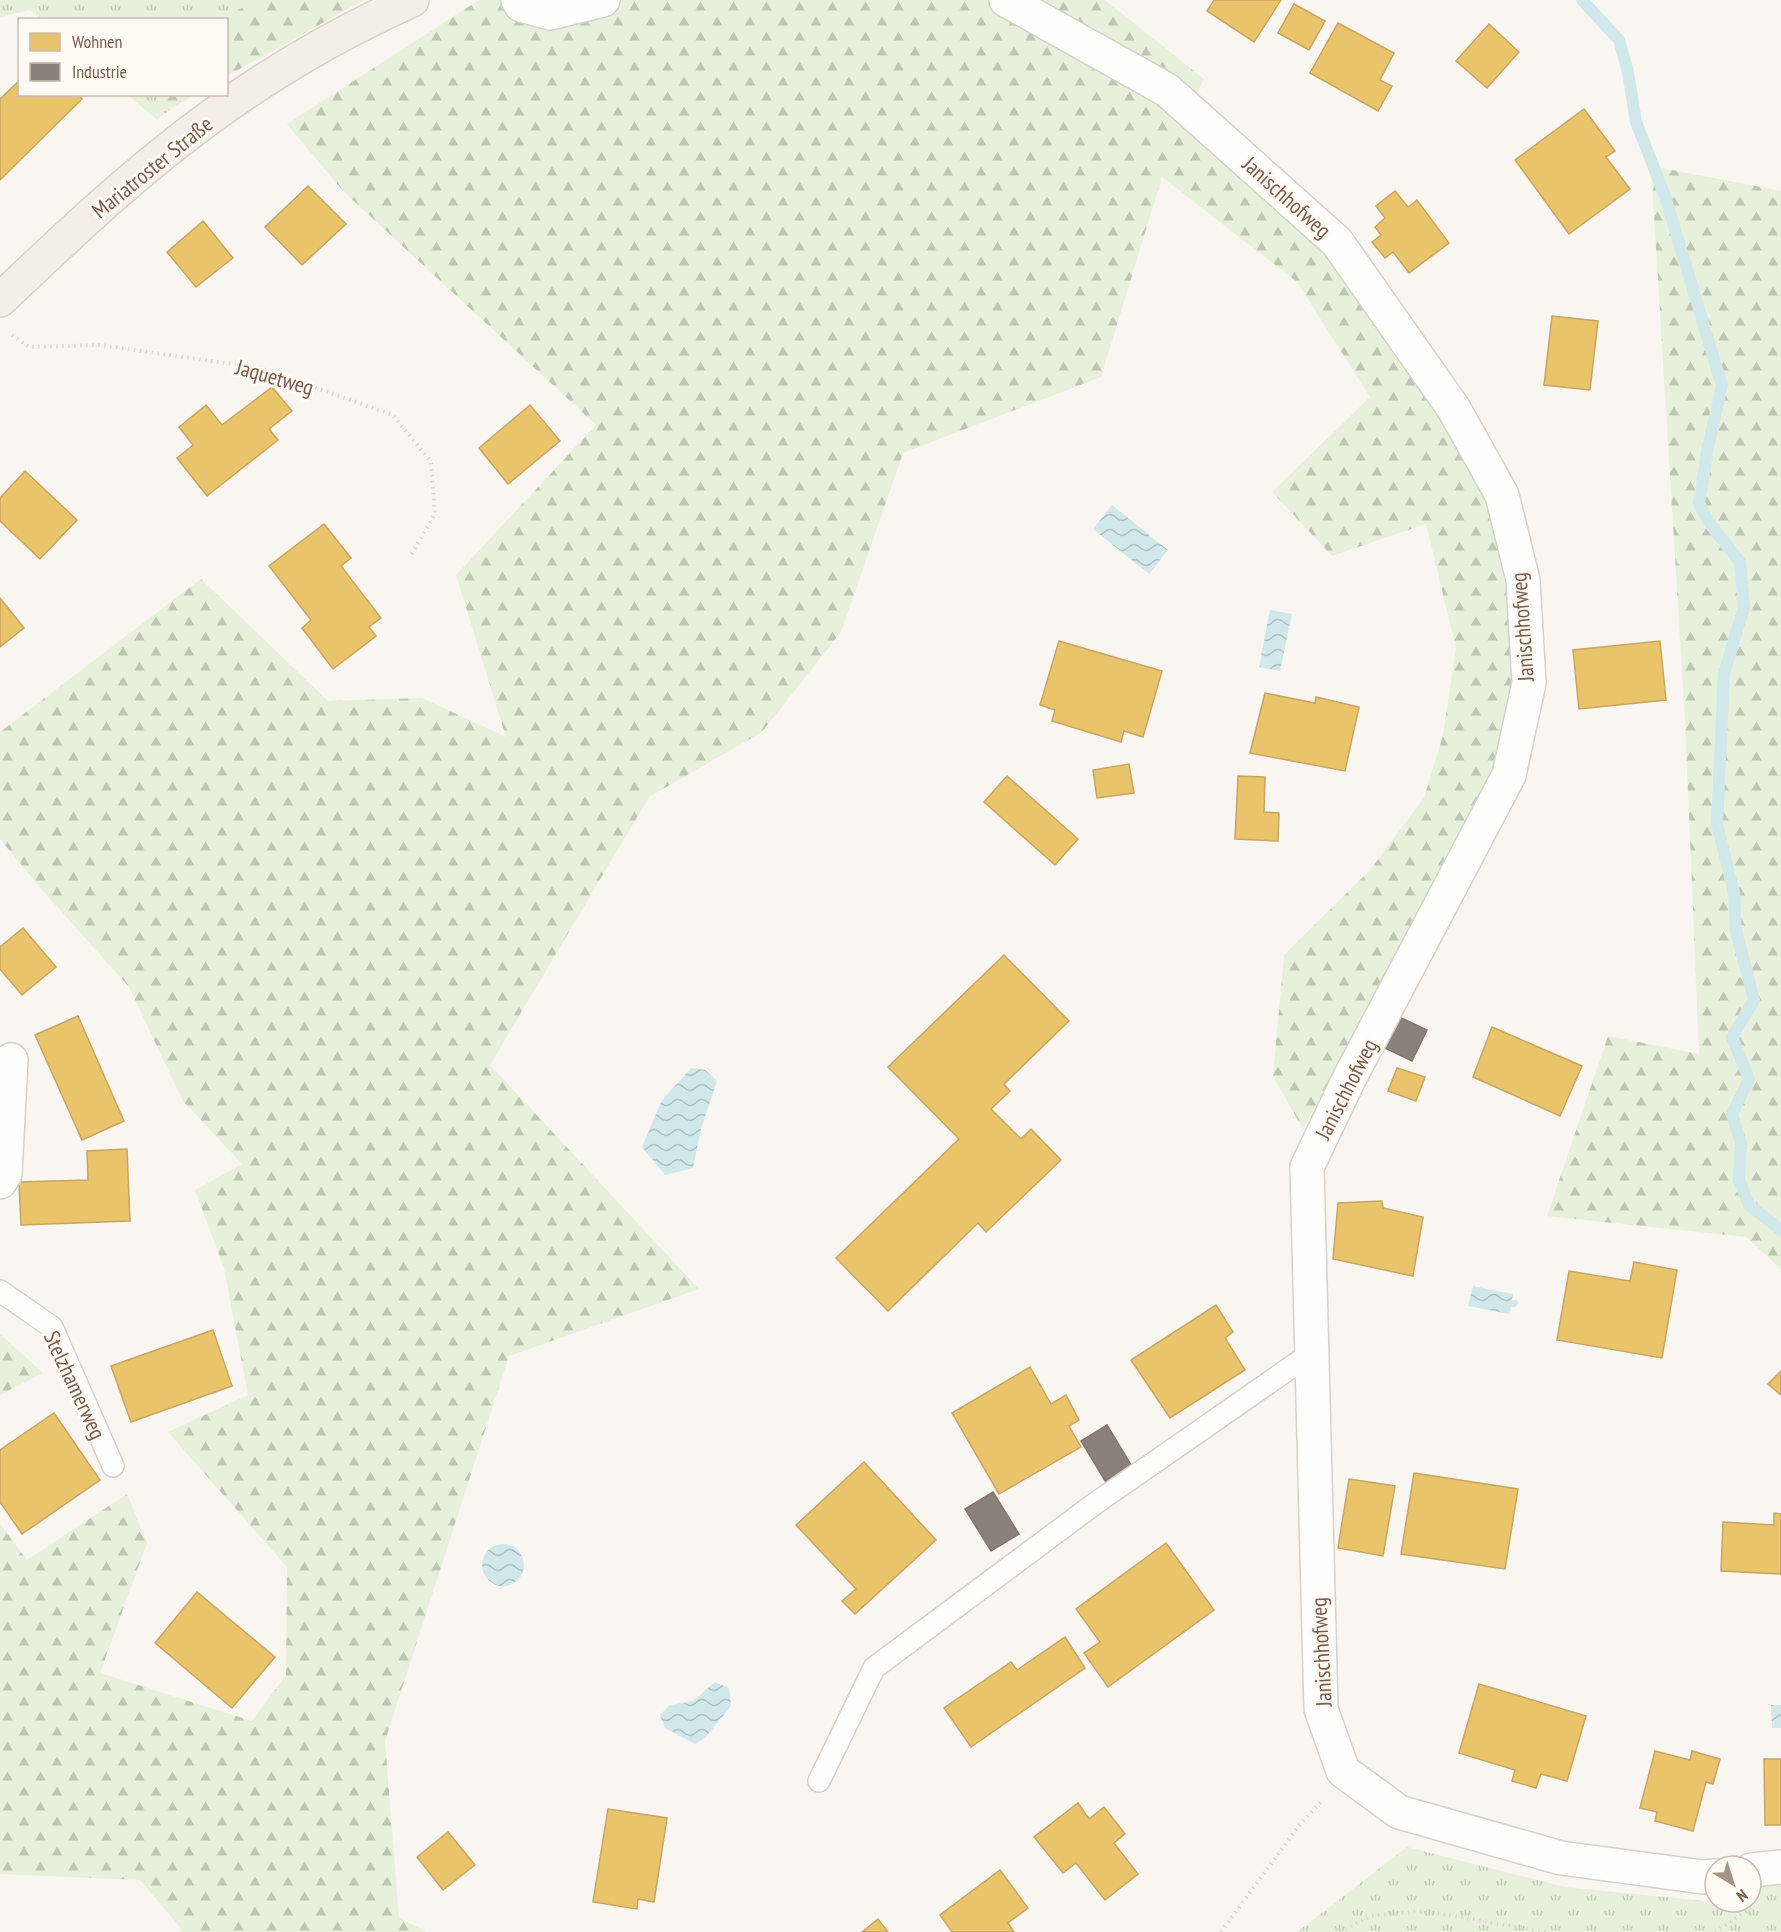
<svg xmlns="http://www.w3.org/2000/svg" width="1781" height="1932" viewBox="0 0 1781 1932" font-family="'PT Sans Narrow',sans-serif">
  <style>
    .grass { fill: url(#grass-tufts) }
    .forest { fill: url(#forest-firs) }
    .water { fill: url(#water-waves) }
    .homes { fill: #e9c46a; stroke: #c8a561; stroke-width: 1.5 }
    .industry { fill: #8a817c; stroke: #85766e; stroke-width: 1.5 }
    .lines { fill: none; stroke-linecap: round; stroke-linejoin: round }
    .stream { stroke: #d0e8ea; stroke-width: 12 }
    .lane-casing { stroke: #d7d1cb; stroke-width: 24 }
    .street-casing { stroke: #d7d1cb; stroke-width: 36 }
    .primary-casing { stroke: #dad1cc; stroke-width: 36 }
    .path { stroke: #dcd5d0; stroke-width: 4; stroke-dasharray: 1.5 4.5; stroke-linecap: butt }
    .lane { stroke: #fefefd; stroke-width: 21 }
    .street { stroke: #fefefd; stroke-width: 33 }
    .primary { stroke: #f3eee8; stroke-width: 33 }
    .labels { text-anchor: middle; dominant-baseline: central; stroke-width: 6; stroke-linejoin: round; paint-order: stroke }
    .street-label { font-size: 22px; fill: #7a5c4d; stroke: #fffaf3 }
  </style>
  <defs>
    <pattern id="grass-tufts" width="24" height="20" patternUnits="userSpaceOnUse" patternTransform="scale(1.5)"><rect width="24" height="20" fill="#e7f0db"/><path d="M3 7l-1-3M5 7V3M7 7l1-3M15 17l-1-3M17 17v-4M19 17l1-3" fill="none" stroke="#c0c6b4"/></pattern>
    <pattern id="forest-firs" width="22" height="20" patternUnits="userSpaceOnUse" patternTransform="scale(1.5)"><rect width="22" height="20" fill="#e7f0db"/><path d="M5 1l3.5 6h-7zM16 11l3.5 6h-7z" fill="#c0c6b4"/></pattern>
    <pattern id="water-waves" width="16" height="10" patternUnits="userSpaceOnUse" patternTransform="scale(1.5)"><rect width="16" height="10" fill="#d0e8ea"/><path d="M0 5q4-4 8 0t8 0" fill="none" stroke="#aebfc0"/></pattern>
  </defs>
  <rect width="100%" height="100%" fill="#f9f5f0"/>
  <g class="grass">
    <path d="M0,0H259L218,20L42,19L30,10L0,17Z"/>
    <path d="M128,95H161L172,108L157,120Z"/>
    <path d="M1407,1847L1565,1887L1715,1902H1751V1890L1781,1873V1932H1297Z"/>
  </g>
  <g class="forest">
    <path d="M259,0H364L227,76L226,20L218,19Z"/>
    <path d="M479,0H1105L1204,79L1183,119L1330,250L1447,422L1487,495L1505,586L1520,684L1495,771L1360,1027L1303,1129L1273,1076L1284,955L1370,870L1424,798L1443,735L1456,648L1426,524L1332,556L1272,492L1370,397L1297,282L1162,177L1101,377L903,453L841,632L762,732L649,797L490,1065L699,1289L509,1356L385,1741L399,1918L427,1932H182L178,1925L140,1880L0,1874V1524L27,1560L127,1494L147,1543L100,1673L252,1721L286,1675L287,1567L168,1432L248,1395L224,1268L195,1190L242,1164L183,1101L129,987L43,891L0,839V732L201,579L328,701L422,698L506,737L456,575L596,425L343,191L287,124Z"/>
    <path d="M161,95H195L172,108Z"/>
    <path d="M1651,166L1781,191V1269L1746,1237L1547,1216L1608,1036L1699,1054L1685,720Z"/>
    <path d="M0,1334L43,1373L0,1395Z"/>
  </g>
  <g class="water">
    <path d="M1112,505L1168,550L1149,574L1093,529Z"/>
    <path d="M1270,610L1292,614L1280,671L1259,667Z"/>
    <path d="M691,1068L705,1070L717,1081L701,1129L693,1168L665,1175L642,1147L662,1100Z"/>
    <path d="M1473,1286L1513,1294L1512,1300H1517L1519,1303L1515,1307H1511L1509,1314L1468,1306Z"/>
    <circle cx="503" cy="1565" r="21"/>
    <path d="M715,1682L729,1688L731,1706L705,1738L695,1744L665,1728L660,1715L670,1705L693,1701Z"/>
    <path d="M1771,1705H1781V1728H1772Z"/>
  </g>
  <g class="homes">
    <path d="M1214,0H1281L1254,42L1207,11Z"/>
    <path d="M1294,4L1325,21L1309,50L1278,33Z"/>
    <path d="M1338,23L1394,53L1380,80L1392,86L1378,111L1310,73Z"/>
    <path d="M1489,24L1519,52L1487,88L1456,61Z"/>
    <path d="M20,80V94H78L82,99L0,180V99Z"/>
    <path d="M1584,109L1615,151L1606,157L1630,189L1569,234L1515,160Z"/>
    <path d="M308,186L346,224L302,265L265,227Z"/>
    <path d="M1395,191L1408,207L1417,200L1449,243L1409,273L1393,252L1385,258L1372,242L1381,235L1375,227L1385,218L1376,206Z"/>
    <path d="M203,221L233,258L196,287L167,252Z"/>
    <path d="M1552,316L1598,321L1590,390L1544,385Z"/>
    <path d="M272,387L292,411L269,429L278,440L207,496L177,458L193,445L179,427L206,405L222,425Z"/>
    <path d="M530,405L560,441L508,484L479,448Z"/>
    <path d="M25,471L77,520L40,559L0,521V498Z"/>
    <path d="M324,524L351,558L341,566L381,618L369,627L376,636L333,669L302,628L311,620L269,566Z"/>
    <path d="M0,598L24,628L0,647Z"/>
    <path d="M1059,641L1162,671L1143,737L1124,731L1121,742L1052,721L1055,710L1040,705Z"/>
    <path d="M1660,641L1666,700L1579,709L1573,650Z"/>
    <path d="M1265,693L1315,703L1316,697L1359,707L1345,771L1250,753Z"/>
    <path d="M1129,764L1134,793L1097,798L1093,770Z"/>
    <path d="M1007,776L1078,839L1055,865L984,802Z"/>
    <path d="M1238,776L1265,777L1264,812L1279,813L1278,841L1235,839Z"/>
    <path d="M23,928L56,967L22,995L0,969V947Z"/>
    <path d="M1004,955L1069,1021L1004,1084L1010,1091L991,1109L1021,1139L1031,1129L1061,1160L986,1232L978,1223L888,1311L836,1258L959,1139L888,1067Z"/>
    <path d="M78,1016L124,1121L82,1140L35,1035Z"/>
    <path d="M1492,1027L1582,1066L1560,1116L1473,1077Z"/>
    <path d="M1397,1068L1425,1077L1416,1101L1388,1091Z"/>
    <path d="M127,1149L130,1221L21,1225L19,1182L88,1180L87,1151Z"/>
    <path d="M1382,1201L1383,1208L1423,1217L1413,1276L1333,1259L1338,1203Z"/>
    <path d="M1634,1262L1677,1270L1662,1358L1557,1340L1569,1271L1630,1281Z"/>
    <path d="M1216,1305L1233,1332L1225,1338L1245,1370L1170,1418L1131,1360Z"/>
    <path d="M213,1330L232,1386L131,1422L111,1366Z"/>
    <path d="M1030,1367L1051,1404L1066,1395L1079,1420L1069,1426L1081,1447L999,1494L952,1413Z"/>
    <path d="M1781,1371V1395L1768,1384Z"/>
    <path d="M54,1413L100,1480L22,1534L0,1502V1450Z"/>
    <path d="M864,1462L936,1540L855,1614L842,1601L856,1589L796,1525Z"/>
    <path d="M1414,1473L1518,1489L1505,1569L1401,1554Z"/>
    <path d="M1349,1479L1395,1486L1383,1556L1338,1548Z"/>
    <path d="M1774,1513L1781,1514V1574L1721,1571L1723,1522L1774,1525Z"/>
    <path d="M1166,1543L1214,1610L1108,1687L1084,1653L1100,1642L1076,1609Z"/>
    <path d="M197,1592L275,1657L232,1708L155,1643Z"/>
    <path d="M1065,1637L1085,1668L971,1747L944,1708L1011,1662L1017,1670Z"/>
    <path d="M1479,1684L1586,1716L1567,1781L1541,1774L1536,1788L1512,1781L1515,1770L1459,1753Z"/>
    <path d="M1655,1751L1690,1760L1692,1751L1720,1759L1713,1784L1706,1782L1693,1831L1655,1821L1657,1812L1640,1808Z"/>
    <path d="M1764,1759H1781V1825H1765Z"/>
    <path d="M1078,1803L1089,1819L1104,1807L1125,1834L1114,1843L1138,1874L1105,1900L1076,1863L1063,1873L1034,1837Z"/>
    <path d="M608,1809L667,1818L654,1902L638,1899L637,1909L593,1902Z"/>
    <path d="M448,1832L475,1865L443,1890L417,1857Z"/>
    <path d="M1000,1870L1028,1908L1008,1923L1014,1932H952L940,1915Z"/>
    <path d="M878,1919L888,1932H862Z"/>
  </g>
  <g class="industry">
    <path d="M1391,1013L1427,1030L1412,1061L1379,1045Z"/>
    <path d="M1107,1425L1133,1468L1107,1484L1081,1441Z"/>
    <path d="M993,1492L1019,1534L991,1551L965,1509Z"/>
  </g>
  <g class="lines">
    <path class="stream" d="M1582,0L1619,40L1628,72L1636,122L1665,196L1722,386L1708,447L1699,503L1710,524L1740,562L1744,607L1724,674L1717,824L1734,893L1736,931L1754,1000L1732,1037L1749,1079L1732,1114L1741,1143L1739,1180L1749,1205L1781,1230"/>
    <g class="lane-casing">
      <g id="lane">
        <path d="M0,1291L52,1327L113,1466"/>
        <path d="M819,1781L874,1668L1093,1505L1313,1352"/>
      </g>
    </g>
    <g class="street-casing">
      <g id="street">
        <path d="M518,0L521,5L550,13L603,0"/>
        <path d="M1006,0L1167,90L1337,242L1454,409L1502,495L1523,580L1529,683L1509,775L1349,1079L1307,1167L1321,1709L1343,1771L1399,1812L1561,1858L1703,1877L1715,1876"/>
        <path d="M0,1182L5,1174L11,1060"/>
        <path d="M1751,1870L1781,1867"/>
      </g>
    </g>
    <g class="primary-casing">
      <path id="primary" d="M0,300C52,251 104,201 160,156C236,94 323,40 412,0"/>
    </g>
    <g class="path">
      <path d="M12,335L29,347L100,345L260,368L393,415L431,462L435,514L411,555"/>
      <path d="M1221,1932L1300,1824L1322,1801"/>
      <path d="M1340,1932L1370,1916L1425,1911L1546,1932"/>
      <path d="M1715,1932L1753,1907"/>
    </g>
    <use href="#lane" class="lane"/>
    <use href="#street" class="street"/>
    <use href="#primary" class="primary"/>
  </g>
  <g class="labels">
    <g class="street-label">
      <text transform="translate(152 167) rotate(-39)">Mariatroster Straße</text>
      <text transform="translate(1287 197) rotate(42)">Janischhofweg</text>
      <text transform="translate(275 377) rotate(16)">Jaquetweg</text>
      <text transform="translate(1522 627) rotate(-94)">Janischhofweg</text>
      <text transform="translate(1346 1089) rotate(-63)">Janischhofweg</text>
      <text transform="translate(75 1385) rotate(65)">Stelzhamerweg</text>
      <text transform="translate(1321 1652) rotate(-93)">Janischhofweg</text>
    </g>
  </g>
  <rect x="18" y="18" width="210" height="78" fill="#fffaf3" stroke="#cabbb1" stroke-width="1.5"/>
  <rect x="30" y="33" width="30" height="18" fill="#e9c46a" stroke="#cabbb1" stroke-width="1.5"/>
  <text x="72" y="48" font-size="18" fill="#7a5c4d">Wohnen</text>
  <rect x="30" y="63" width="30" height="18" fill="#8a817c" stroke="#cabbb1" stroke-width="1.5"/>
  <text x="72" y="78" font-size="18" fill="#7a5c4d">Industrie</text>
  <g transform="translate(1733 1884) rotate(142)"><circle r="28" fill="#fffaf3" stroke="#cabbb1" stroke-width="1.5"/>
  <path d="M0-4.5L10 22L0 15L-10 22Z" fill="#a69286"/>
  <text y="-9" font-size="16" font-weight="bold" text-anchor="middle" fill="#7a5c4d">N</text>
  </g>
</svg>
